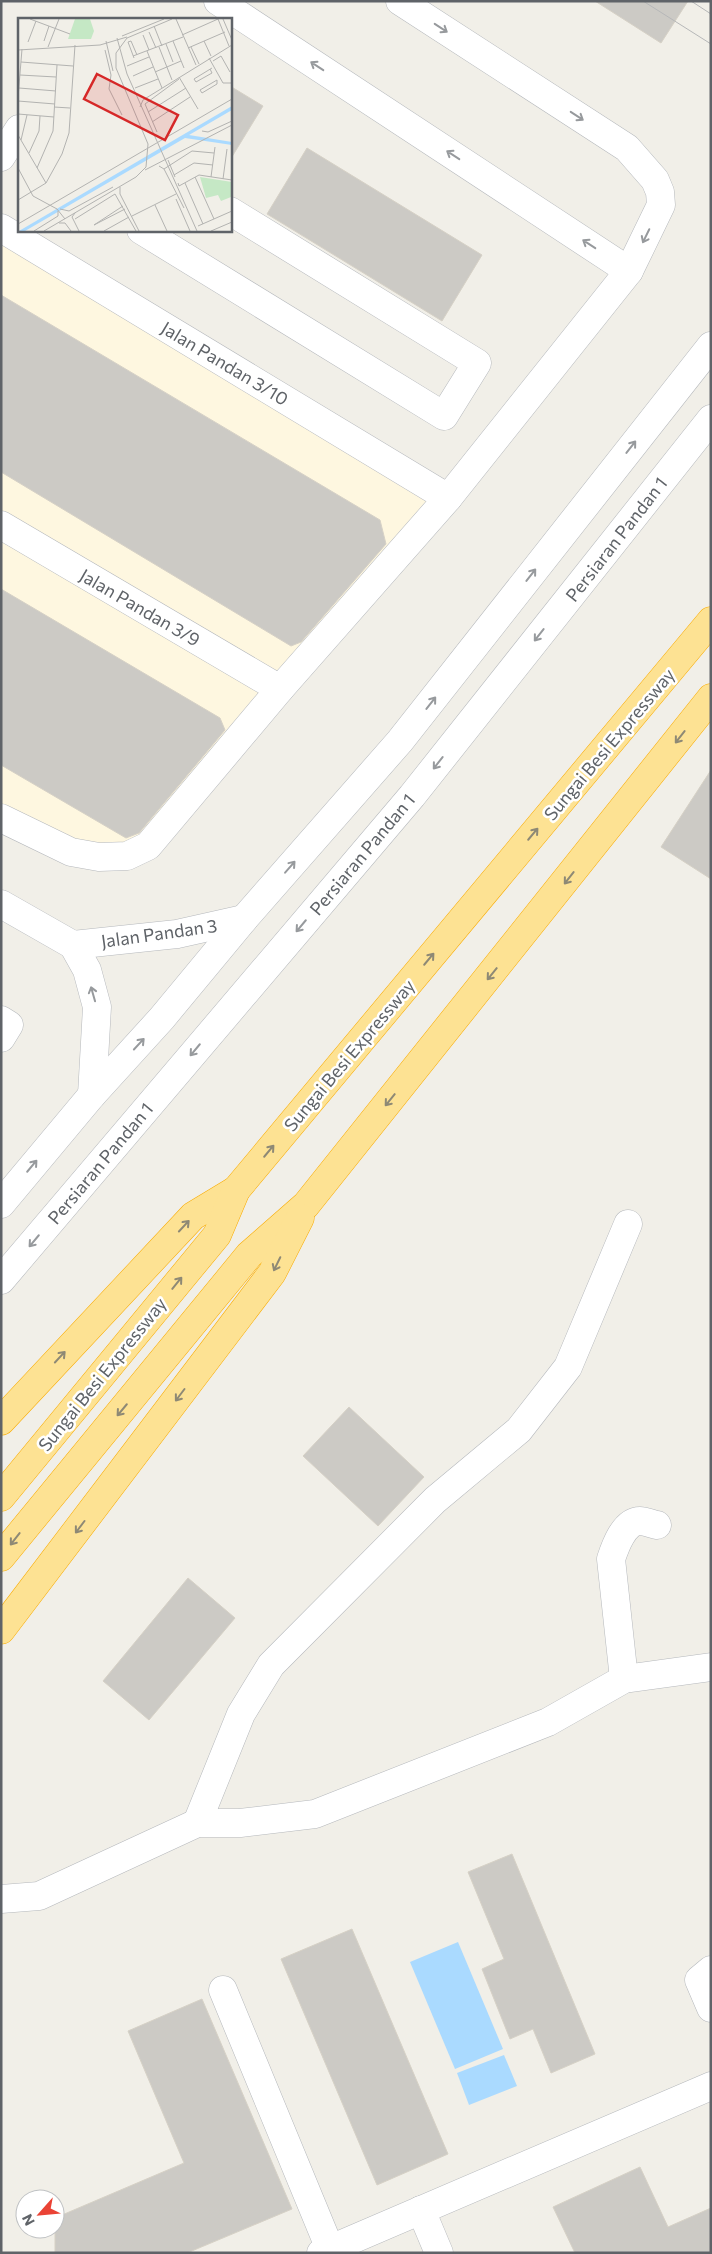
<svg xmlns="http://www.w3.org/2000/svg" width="712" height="2254" viewBox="0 0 712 2254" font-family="Commissioner,sans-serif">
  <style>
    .commercial { fill: #fef7e0 }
    .water { fill: #aadaff }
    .building { fill: #cccac5; stroke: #d6d1c6 }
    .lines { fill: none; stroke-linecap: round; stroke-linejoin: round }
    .minor-casing { stroke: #b5b8bc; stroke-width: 29 }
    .highway-casing { stroke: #f9ab00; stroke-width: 29 }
    .minor { stroke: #fff; stroke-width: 28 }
    .highway { stroke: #fde293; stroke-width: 28 }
    .tram { stroke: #b6b7b8; stroke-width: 1 }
    .oneway { stroke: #979a9d }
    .oneway2 { stroke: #8e8975 }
    .labels { text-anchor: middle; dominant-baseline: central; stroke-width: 5; stroke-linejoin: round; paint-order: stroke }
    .street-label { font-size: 18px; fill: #5f6368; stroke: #fff }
    .inset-road { fill: none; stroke: #b3b3b1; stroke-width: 1 }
    .view { fill: #d62828; fill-opacity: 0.15; stroke: #d62828; stroke-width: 2.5 }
    .inset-edge { fill: none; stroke: #5f6368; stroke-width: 2.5 }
  </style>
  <rect width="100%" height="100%" fill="#f1efe8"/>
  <path class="commercial" d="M1,243L222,375L427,502L138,838L123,845L96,844L72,839L1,804Z"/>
  <g class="water">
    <path d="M458,1942L503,2049L455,2069L410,1962Z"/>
    <path d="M504,2055L517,2086L469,2105L457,2073Z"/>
  </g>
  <g class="building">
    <path d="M595,1H688L661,43Z"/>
    <path d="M230,86L263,106L230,160Z"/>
    <path d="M307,148L482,255L442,321L267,214Z"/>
    <path d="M1,295L380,520L386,544L301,642L291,646L1,472Z"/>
    <path d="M1,589L220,718L225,730L139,833L126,838L1,765Z"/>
    <path d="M711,770V879L661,847Z"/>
    <path d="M349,1407L424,1477L378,1526L303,1456Z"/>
    <path d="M188,1578L235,1618L149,1720L103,1681Z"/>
    <path d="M512,1854L595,2054L551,2073L533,2029L510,2039L482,1969L504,1959L468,1872Z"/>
    <path d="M352,1929L448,2154L377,2185L281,1959Z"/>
    <path d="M202,1999L292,2209L187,2253H55V2218L184,2163L128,2031Z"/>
    <path d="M640,2167L668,2227L711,2208V2253H575L553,2207Z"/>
  </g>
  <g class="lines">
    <g class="minor-casing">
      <g id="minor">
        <path d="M218,1L629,271"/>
        <path d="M1,157L19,129"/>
        <path d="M1,228L448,498"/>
        <path d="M141,230L444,416L477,363L230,211"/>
        <path d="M1,525L280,689"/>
        <path d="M1,818L71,852L99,857L127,856L148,846L280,689L448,498L629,271L661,205L660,192L655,180L627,148L400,1"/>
        <path d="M1,904L73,945L87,970L97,1007L92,1095"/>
        <path d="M73,945L177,934L244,919"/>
        <path d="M1,1020L9,1025L1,1038"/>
        <path d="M1,1204L92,1095L162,1018L244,919L400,741L711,346"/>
        <path d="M1,1280L412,796L711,419"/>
        <path d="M624,1679L611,1559C615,1547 624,1521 640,1521C645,1521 652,1524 657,1525"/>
        <path d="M197,1823L241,1714L271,1665L435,1500L519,1430L568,1367L628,1224"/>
        <path d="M1,1899L39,1896L197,1823H240L315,1814L548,1722L624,1679L711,1667"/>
        <path d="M711,1970L699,1980L711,2008"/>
        <path d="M223,1990L330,2249"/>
        <path d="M421,2210L439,2253"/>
        <path d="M321,2253L711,2086"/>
      </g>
    </g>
    <g class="highway-casing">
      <g id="highway">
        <path d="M1,1421L193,1216L236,1190"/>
        <path d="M1,1497L217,1235L236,1190L711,621"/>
        <path d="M1,1557L249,1255L306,1205L711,698"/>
        <path d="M1,1630L272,1273L300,1218"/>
      </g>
    </g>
    <use href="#minor" class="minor"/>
    <use href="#highway" class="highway"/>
    <g class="tram">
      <path d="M643,1L711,44"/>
      <path d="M691,1L711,14"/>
    </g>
  </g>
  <defs><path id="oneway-shaft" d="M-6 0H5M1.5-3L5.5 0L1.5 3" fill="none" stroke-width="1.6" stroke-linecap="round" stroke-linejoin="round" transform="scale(1.25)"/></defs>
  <g class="oneway">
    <use href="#oneway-shaft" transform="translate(441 28) rotate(33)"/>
    <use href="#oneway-shaft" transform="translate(317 66) rotate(-147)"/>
    <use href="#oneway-shaft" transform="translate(577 116) rotate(33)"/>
    <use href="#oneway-shaft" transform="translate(453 155) rotate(-147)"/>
    <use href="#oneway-shaft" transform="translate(646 236) rotate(116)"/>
    <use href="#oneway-shaft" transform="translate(589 244) rotate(-147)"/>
    <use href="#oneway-shaft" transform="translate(631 447) rotate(-52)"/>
    <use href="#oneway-shaft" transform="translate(531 575) rotate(-52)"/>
    <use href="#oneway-shaft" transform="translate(539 635) rotate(128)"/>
    <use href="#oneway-shaft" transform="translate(431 703) rotate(-52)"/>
    <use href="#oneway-shaft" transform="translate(438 763) rotate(128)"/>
    <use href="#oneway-shaft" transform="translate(290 867) rotate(-49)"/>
    <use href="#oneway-shaft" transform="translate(301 926) rotate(130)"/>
    <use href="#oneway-shaft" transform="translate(93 994) rotate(-106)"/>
    <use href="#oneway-shaft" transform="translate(139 1044) rotate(-47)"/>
    <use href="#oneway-shaft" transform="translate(195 1050) rotate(130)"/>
    <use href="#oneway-shaft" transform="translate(32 1166) rotate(-50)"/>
    <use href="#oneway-shaft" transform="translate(34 1241) rotate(130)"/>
  </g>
  <g class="oneway2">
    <use href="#oneway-shaft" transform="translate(680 737) rotate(128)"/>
    <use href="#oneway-shaft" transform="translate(533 834) rotate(-50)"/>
    <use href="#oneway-shaft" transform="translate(569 878) rotate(128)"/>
    <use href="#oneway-shaft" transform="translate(429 959) rotate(-50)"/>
    <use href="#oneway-shaft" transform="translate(492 974) rotate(129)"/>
    <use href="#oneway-shaft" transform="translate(390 1100) rotate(129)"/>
    <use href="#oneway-shaft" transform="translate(269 1151) rotate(-50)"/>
    <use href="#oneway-shaft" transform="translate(184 1226) rotate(-47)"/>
    <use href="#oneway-shaft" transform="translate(277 1264) rotate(116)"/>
    <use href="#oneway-shaft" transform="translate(177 1283) rotate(-51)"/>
    <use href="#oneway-shaft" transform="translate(60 1357) rotate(-47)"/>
    <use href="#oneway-shaft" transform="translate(180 1395) rotate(127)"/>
    <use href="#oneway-shaft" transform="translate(122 1410) rotate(130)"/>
    <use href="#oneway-shaft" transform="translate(80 1527) rotate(127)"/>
    <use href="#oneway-shaft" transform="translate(15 1539) rotate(128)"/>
  </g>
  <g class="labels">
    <g class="street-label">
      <text transform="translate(225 363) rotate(31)">Jalan Pandan 3/10</text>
      <text transform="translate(616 539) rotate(-52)">Persiaran Pandan 1</text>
      <text transform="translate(140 607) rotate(30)">Jalan Pandan 3/9</text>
      <text transform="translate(609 744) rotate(-50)">Sungai Besi Expressway</text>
      <text transform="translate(362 854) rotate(-50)">Persiaran Pandan 1</text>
      <text transform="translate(159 933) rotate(-8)">Jalan Pandan 3</text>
      <text transform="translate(349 1055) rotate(-50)">Sungai Besi Expressway</text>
      <text transform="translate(100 1163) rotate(-50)">Persiaran Pandan 1</text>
      <text transform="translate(102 1374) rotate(-51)">Sungai Besi Expressway</text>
    </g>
  </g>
  <g transform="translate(18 18)">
    <rect width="214" height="214" fill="#f1efe8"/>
    <path d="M57,1H72L76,13L73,21H50ZM182,159L214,164L213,179L203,183L200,177L188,180Z" fill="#c5e8c5"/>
    <path d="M214,88V92L171,117L214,124V127L167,120L7,213H1Z" fill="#aadaff"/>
    <path class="inset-road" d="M12,1L52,16M158,1L178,47M200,1L211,28M205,1L214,22M136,8L144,28M131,14L138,30M125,17L131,32M164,17L200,1M104,18L146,1M99,20L109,56L179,213M26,23L31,8M88,23L95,53M155,23L166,50M186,23L193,38M10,24L18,3M110,24L116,40M110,24L113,23L119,37M148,26L155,44M30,29L41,1M141,29L154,62M173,29L181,46M170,30L207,14M0,32L82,27L109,19M87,32L93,57L91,71L104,97M129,33L144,70M115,38L165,19M191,40L205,65H214M195,43L203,38L212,54M3,44L55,48M109,48L131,39M137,54L163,43M2,57L38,59M115,58L135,49M161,59L180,91M176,61L178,64L194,55L192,51M176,61L194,50M1,70L38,73M117,70L140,61M182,72L184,75L199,66V62M182,72L199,62M0,80L4,31M0,83L37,86M36,89L52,90M122,89L125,82L214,27M130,94L168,70M0,96L36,99M134,104L172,79M184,113L190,114L214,103M139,114L127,86L161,61M0,117L28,165M3,122L9,97M11,135L21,113L22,98M150,142L157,159M141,148L146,151L166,190M0,150L15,178L39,191L47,201M19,150L35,113L39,47M146,151L174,133L196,135M127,152L214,107M156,157L176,145L195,147M177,159L196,201M193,159L197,129M205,161L209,131M160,165L161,168L181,157L214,162M167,165L185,206M102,169V176L121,213M158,181L172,213M0,182L28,165L44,136L51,115L57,27M137,187L149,213M105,188L76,207L107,191M42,191L51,193L95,169M57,195L54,199L61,213M114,198L158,176M57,201L97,176L118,213M41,205H47L53,213M0,206L214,81M180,208L214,193M16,213L40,198V193M26,213L118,159L128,149L130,126L98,50V35L109,20L154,1M86,213L111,199M193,213L214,204"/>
    <path class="view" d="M79,56L160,97L147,122L66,81Z"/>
    <rect width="214" height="214" class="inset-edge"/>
  </g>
  <rect width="712" height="2254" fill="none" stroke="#5f6368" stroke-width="5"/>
  <g transform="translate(40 2214) rotate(243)"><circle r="24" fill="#ffffff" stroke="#bfc1c3"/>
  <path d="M0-4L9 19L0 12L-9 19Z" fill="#ea4335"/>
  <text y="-8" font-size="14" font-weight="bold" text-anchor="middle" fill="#5f6368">N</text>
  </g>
</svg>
